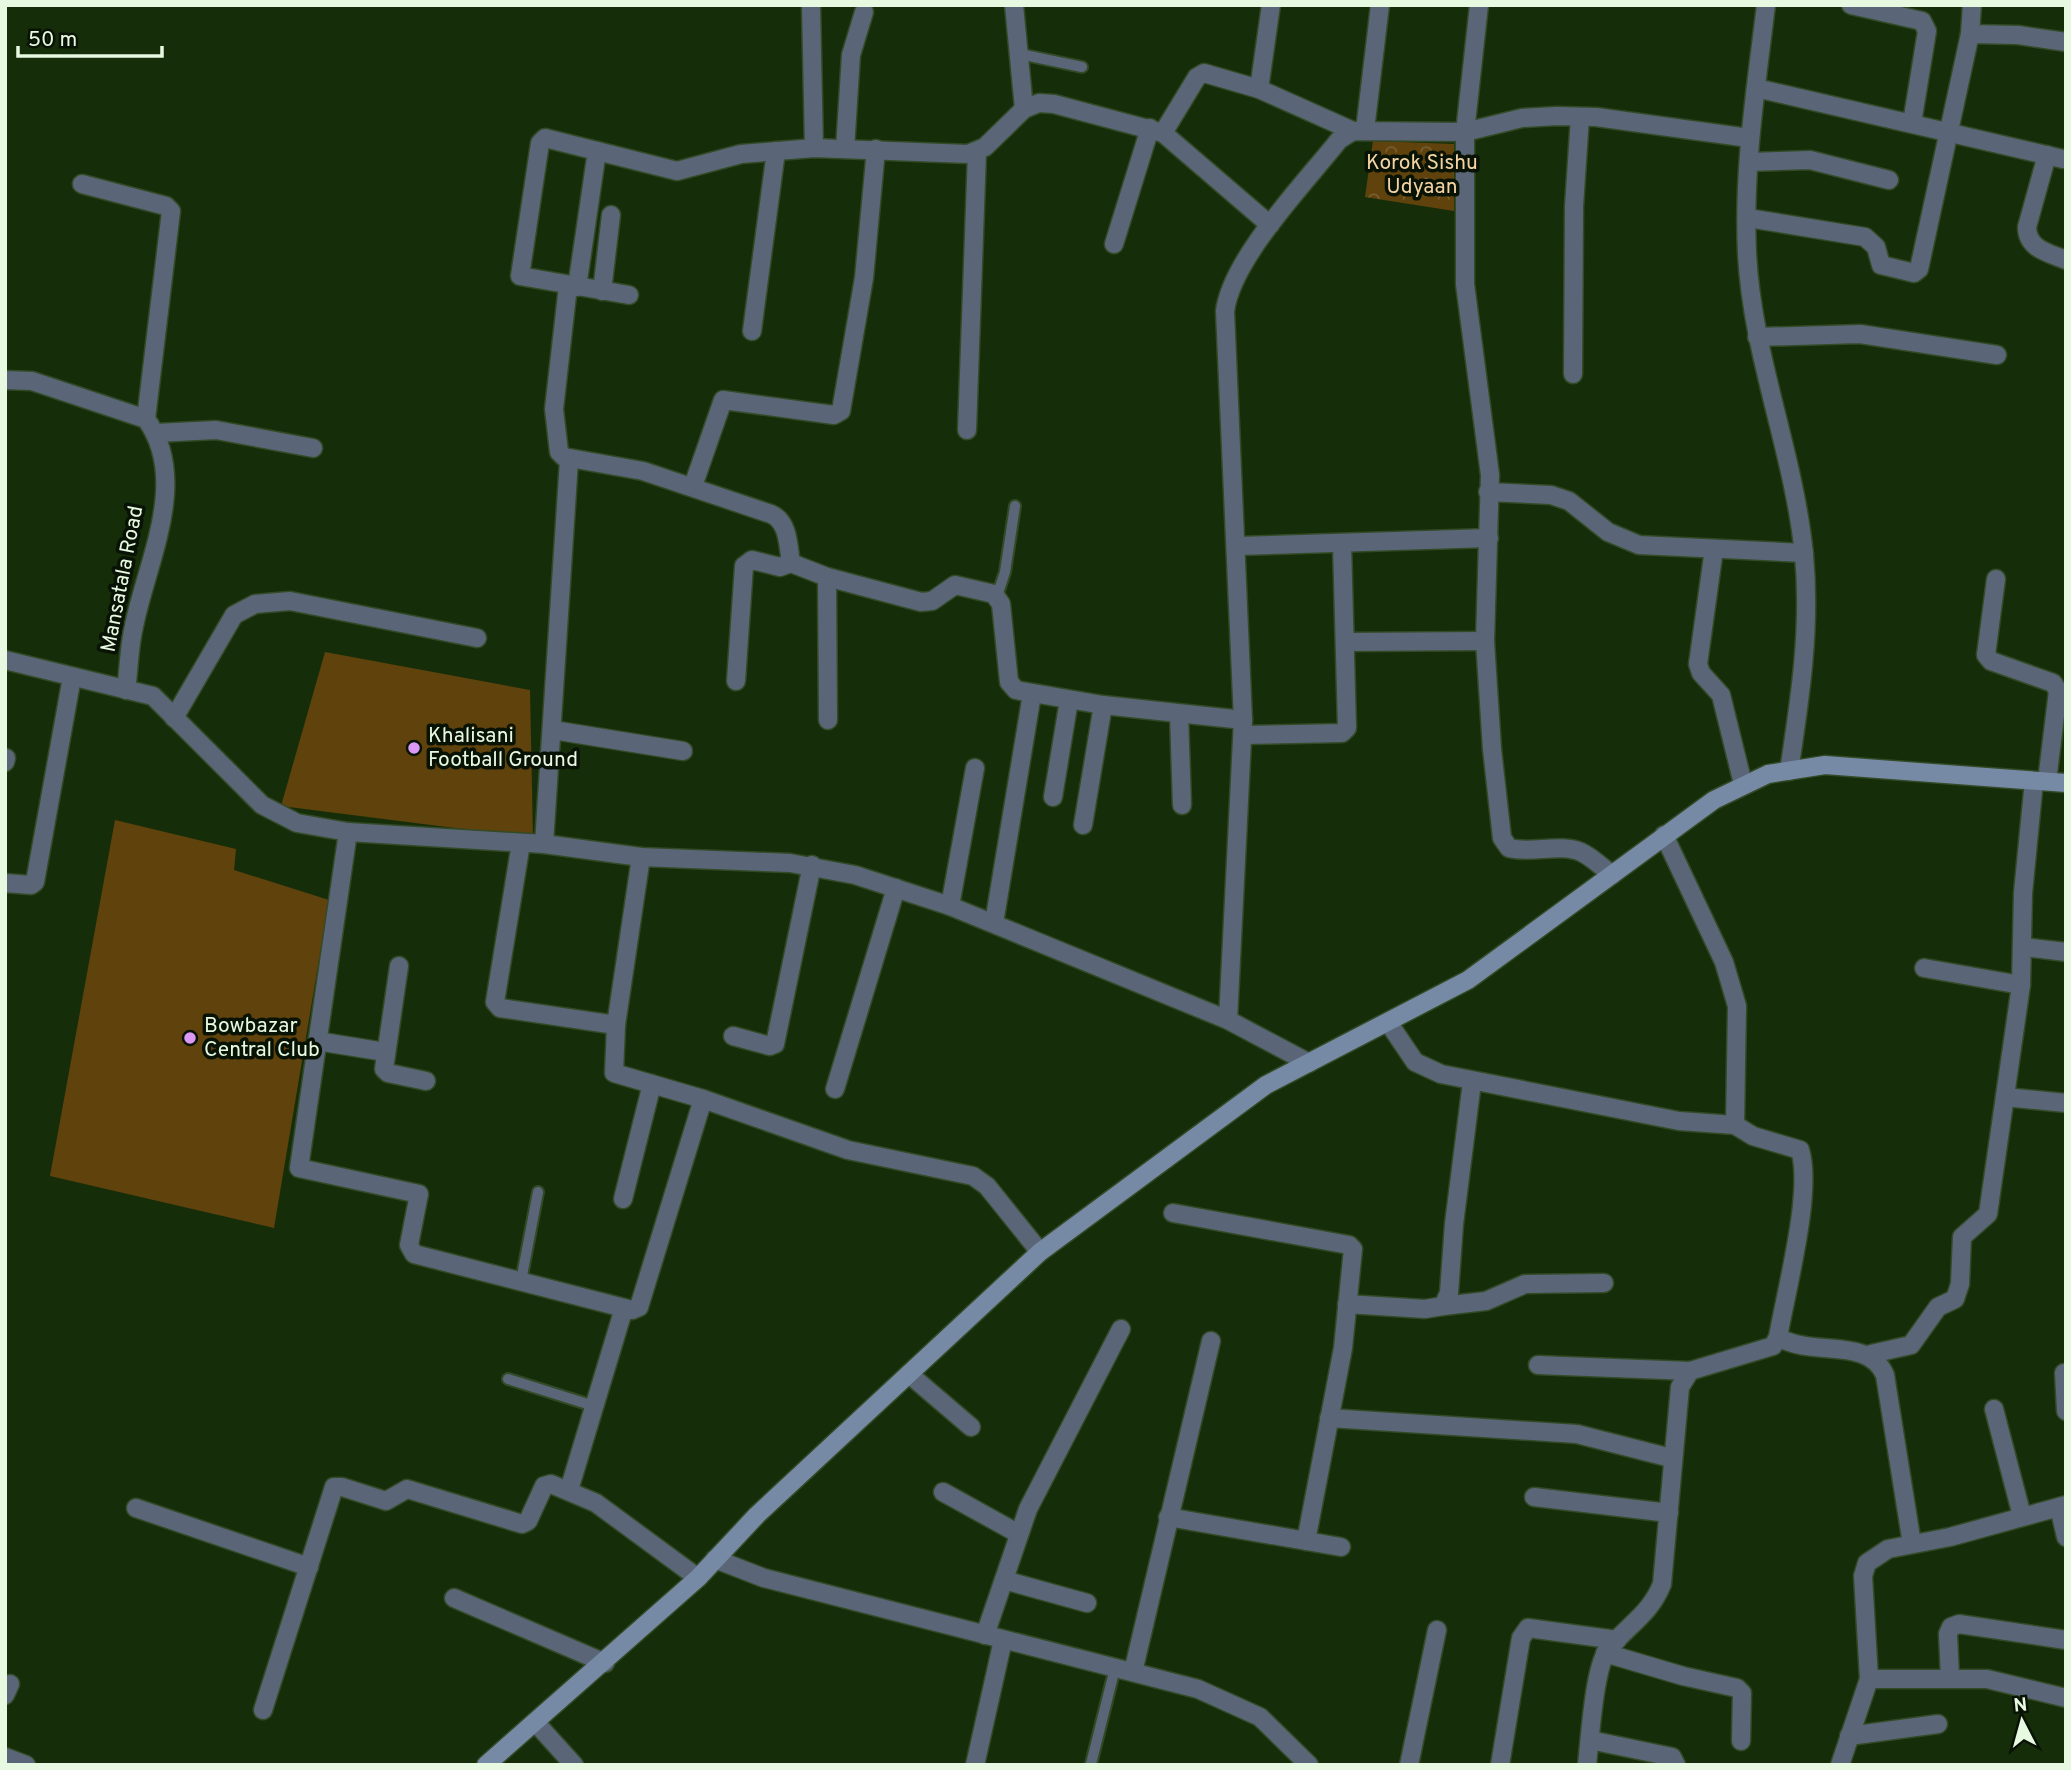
<svg xmlns="http://www.w3.org/2000/svg" width="2071" height="1770" viewBox="0 0 2071 1770" font-family="Overpass,sans-serif">
  <style>
    .park { fill: url(#park-crowns) }
    .pitch { fill: #60420d }
    .lines { fill: none; stroke-linecap: round; stroke-linejoin: round }
    .service-casing { stroke: #334a27; stroke-width: 14 }
    .minor-casing { stroke: #334a27; stroke-width: 21 }
    .tertiary-casing { stroke: #334a27; stroke-width: 21 }
    .secondary-casing { stroke: #334a27; stroke-width: 21 }
    .service { stroke: #5a6677; stroke-width: 10 }
    .minor { stroke: #5a6677; stroke-width: 18 }
    .tertiary { stroke: #5a6677; stroke-width: 18 }
    .secondary { stroke: #778aa5; stroke-width: 18 }
    .poi-dot { fill: #dc99f4; stroke: #091305; stroke-width: 2.5 }
    .labels { text-anchor: middle; dominant-baseline: central; stroke-width: 7; stroke-linejoin: round; paint-order: stroke }
    .park-label { font-size: 21px; fill: #f4d3a4; stroke: #091305 }
    .street-label { font-size: 21px; fill: #e8f9e2; stroke: #091305 }
    .poi-label { font-size: 21px; fill: #e8f9e2; stroke: #091305; text-anchor: start }
  </style>
  <defs>
    <pattern id="park-crowns" width="20" height="18" patternUnits="userSpaceOnUse" patternTransform="scale(1.75)"><rect width="20" height="18" fill="#60420d"/><path d="M2 6a3 3 0 1 1 6 0M12 15a3 3 0 1 1 6 0" fill="none" stroke="#775e30"/></pattern>
  </defs>
  <rect width="100%" height="100%" fill="#152e09"/>
  <path class="park" d="M1373,141L1454,144V211L1365,197Z"/>
  <g class="pitch">
    <path d="M325,652L530,690L533,838L281,806Z"/>
    <path d="M115,820L236,849L234,870L329,900L274,1228L50,1176Z"/>
  </g>
  <g class="lines">
    <g class="service-casing">
      <g id="service">
        <path d="M1020,54L1082,67"/>
        <path d="M997,596L1005,572L1015,506"/>
        <path d="M521,1281L538,1192"/>
        <path d="M508,1379L597,1407"/>
        <path d="M1091,1764L1115,1668"/>
      </g>
    </g>
    <g class="minor-casing">
      <g id="minor">
        <path d="M811,5L814,148"/>
        <path d="M1014,5L1024,109"/>
        <path d="M1479,5L1465,132V284L1490,475L1485,641L1492,749L1502,838L1509,848C1532,854 1559,843 1581,852C1592,857 1603,868 1612,875"/>
        <path d="M1851,5L1922,21L1927,31L1912,123"/>
        <path d="M1970,34L1972,5"/>
        <path d="M1756,88L2063,159"/>
        <path d="M1259,89L1271,5"/>
        <path d="M1365,130L1380,5"/>
        <path d="M1163,133L1197,77L1204,73L1259,89L1353,131"/>
        <path d="M845,149L851,55L864,12"/>
        <path d="M2047,155L2027,227C2027,249 2049,253 2066,260"/>
        <path d="M1749,162L1810,160L1889,180"/>
        <path d="M82,184L166,206L171,211L146,419"/>
        <path d="M1748,218L1865,237L1876,247L1881,265L1914,273L1919,269L1970,34L2018,35L2066,42"/>
        <path d="M1114,244L1150,128"/>
        <path d="M568,286L554,409L559,452L564,457L643,471L771,514C789,522 788,546 791,563L827,577L921,602L932,601L955,585L994,594L1001,604L1009,682L1016,690L1103,705L1243,720"/>
        <path d="M577,287L597,151"/>
        <path d="M602,291L611,215"/>
        <path d="M629,295L520,276L540,143L545,138L677,171L741,154L814,148L968,154L985,147L1024,109L1039,103L1054,104L1163,133L1270,225"/>
        <path d="M752,331L776,151"/>
        <path d="M1757,337L1860,334L1997,355"/>
        <path d="M1573,374L1574,206L1580,117"/>
        <path d="M5,380L32,381L146,419C190,480 147,561 134,626C129,646 129,669 126,690"/>
        <path d="M967,430L977,152"/>
        <path d="M156,433L216,430L313,448"/>
        <path d="M693,486L723,400L834,415L841,411L864,278L876,149"/>
        <path d="M1488,492L1551,495L1569,501L1608,532L1639,545L1804,553"/>
        <path d="M1237,546L1489,538"/>
        <path d="M1714,549L1698,664L1701,673L1721,695L1743,784"/>
        <path d="M827,577L828,720"/>
        <path d="M1996,579L1986,655L1991,661L2053,683L2058,691L2047,781"/>
        <path d="M1347,642L1485,641"/>
        <path d="M736,681L744,566L752,560L780,567L791,563"/>
        <path d="M1179,714L1182,805"/>
        <path d="M174,718L234,615L255,604L290,601L477,638"/>
        <path d="M553,730L683,751"/>
        <path d="M1243,735L1342,733L1347,728L1342,544"/>
        <path d="M5,762L6,758"/>
        <path d="M1053,797L1069,700"/>
        <path d="M1083,825L1103,705"/>
        <path d="M348,832L299,1168L419,1194L409,1245L414,1254L632,1310L639,1307L703,1099"/>
        <path d="M521,843L495,1002L500,1008L616,1025"/>
        <path d="M544,844L569,460"/>
        <path d="M641,857L616,1025L614,1073L703,1099L848,1150L973,1176L987,1186L1040,1252"/>
        <path d="M5,883L31,885L35,882L72,677"/>
        <path d="M950,906L975,768"/>
        <path d="M994,923L1032,694"/>
        <path d="M2023,947L2066,952"/>
        <path d="M399,966L384,1069L388,1073L426,1081"/>
        <path d="M1924,968L2021,985"/>
        <path d="M1228,1020L1243,720L1225,311C1232,258 1305,183 1339,140L1353,131L1465,132L1522,118L1557,116L1596,117L1749,138"/>
        <path d="M1388,1022L1415,1062L1441,1074L1679,1121L1735,1125"/>
        <path d="M733,1036L770,1046L775,1044L812,865"/>
        <path d="M317,1041L385,1052"/>
        <path d="M835,1089L896,888"/>
        <path d="M2005,1097L2066,1103"/>
        <path d="M623,1199L652,1084"/>
        <path d="M1173,1213L1349,1245L1353,1249L1343,1348L1306,1541"/>
        <path d="M1347,1304L1425,1309L1443,1306L1449,1293L1454,1224L1472,1082"/>
        <path d="M1443,1306L1486,1301L1525,1284L1604,1283"/>
        <path d="M1778,1337C1814,1358 1868,1336 1885,1375L1912,1544"/>
        <path d="M1871,1354L1911,1345L1938,1307L1955,1299L1960,1284L1962,1237L1988,1214L2021,985L2023,893L2034,781"/>
        <path d="M1538,1365L1690,1371"/>
        <path d="M2064,1373L2066,1411"/>
        <path d="M909,1374L971,1427"/>
        <path d="M1994,1409L2022,1516"/>
        <path d="M1329,1418L1577,1434L1671,1458"/>
        <path d="M569,1490L624,1308"/>
        <path d="M943,1492L1019,1534"/>
        <path d="M1534,1497L1669,1513"/>
        <path d="M2059,1507L2066,1537"/>
        <path d="M136,1508L309,1567"/>
        <path d="M1168,1517L1341,1547"/>
        <path d="M715,1559L764,1578L1198,1689L1260,1717L1309,1765"/>
        <path d="M1004,1580L1087,1603"/>
        <path d="M454,1598L605,1663"/>
        <path d="M985,1635L1028,1509L1121,1329"/>
        <path d="M1605,1653L1683,1676L1737,1688L1742,1693L1741,1741"/>
        <path d="M1133,1672L1211,1341"/>
        <path d="M1950,1678L1948,1634L1951,1627L1959,1624L2066,1640"/>
        <path d="M1869,1679H1987L2066,1698"/>
        <path d="M5,1695L10,1684"/>
        <path d="M263,1710L334,1487H342L386,1501L407,1489L522,1524L528,1521L544,1486L551,1484L596,1503L698,1578"/>
        <path d="M536,1723L574,1765"/>
        <path d="M1849,1736L1938,1724"/>
        <path d="M1590,1740L1672,1757L1676,1765"/>
        <path d="M5,1757L26,1765"/>
        <path d="M975,1765L1003,1640"/>
        <path d="M1409,1765L1437,1630"/>
        <path d="M1500,1765L1521,1638L1528,1628L1617,1640"/>
        <path d="M1587,1765C1590,1739 1594,1670 1607,1651C1626,1626 1650,1615 1662,1584L1680,1387L1690,1371L1773,1346L1778,1337C1786,1291 1813,1191 1800,1150L1753,1136L1735,1125L1737,1006L1724,962L1664,835"/>
        <path d="M1840,1765L1869,1679L1863,1576L1867,1563L1888,1549L1950,1537L2066,1505"/>
      </g>
    </g>
    <g class="tertiary-casing">
      <g id="tertiary">
        <path d="M1766,5C1756,87 1743,170 1747,253C1752,356 1794,452 1804,555C1811,627 1800,699 1789,771"/>
        <path d="M5,660L153,696L262,805L297,823L348,832L544,844L641,857L790,863L855,875L950,906L1228,1020L1309,1063"/>
      </g>
    </g>
    <g class="secondary-casing">
      <path id="secondary" d="M486,1765L698,1578L757,1515L1040,1252L1266,1085L1468,980L1714,800L1768,774L1825,765L2066,783"/>
    </g>
    <use href="#service" class="service"/>
    <use href="#minor" class="minor"/>
    <use href="#tertiary" class="tertiary"/>
    <use href="#secondary" class="secondary"/>
  </g>
  <g class="poi-dot">
    <circle cx="414" cy="748" r="7"/>
    <circle cx="190" cy="1038" r="7"/>
  </g>
  <g class="labels">
    <g class="park-label">
      <text x="1422" y="163">Korok Sishu<tspan x="1422" dy="24">Udyaan</tspan></text>
    </g>
    <g class="street-label">
      <text transform="translate(123 579) rotate(-79)">Mansatala Road</text>
    </g>
    <g class="poi-label">
      <text x="428" y="736">Khalisani<tspan x="428" dy="24">Football Ground</tspan></text>
      <text x="204" y="1026">Bowbazar<tspan x="204" dy="24">Central Club</tspan></text>
    </g>
  </g>
  <rect width="2071" height="1770" fill="none" stroke="#e8f9e2" stroke-width="14"/>
  <g transform="translate(2022 1721) rotate(354)" stroke="#091305" stroke-width="5" paint-order="stroke">
  <path d="M0-5L12 26L0 18L-12 26Z" fill="#e8f9e2"/>
  <text y="-10" font-size="19" font-weight="bold" text-anchor="middle" fill="#e8f9e2">N</text>
  </g>
  <path d="M18 46v10h144v-10" fill="none" stroke="#e8f9e2" stroke-width="3.5"/>
  <text x="28" y="46" font-size="21" fill="#e8f9e2" stroke="#091305" stroke-width="5" paint-order="stroke">50 m</text>
</svg>
